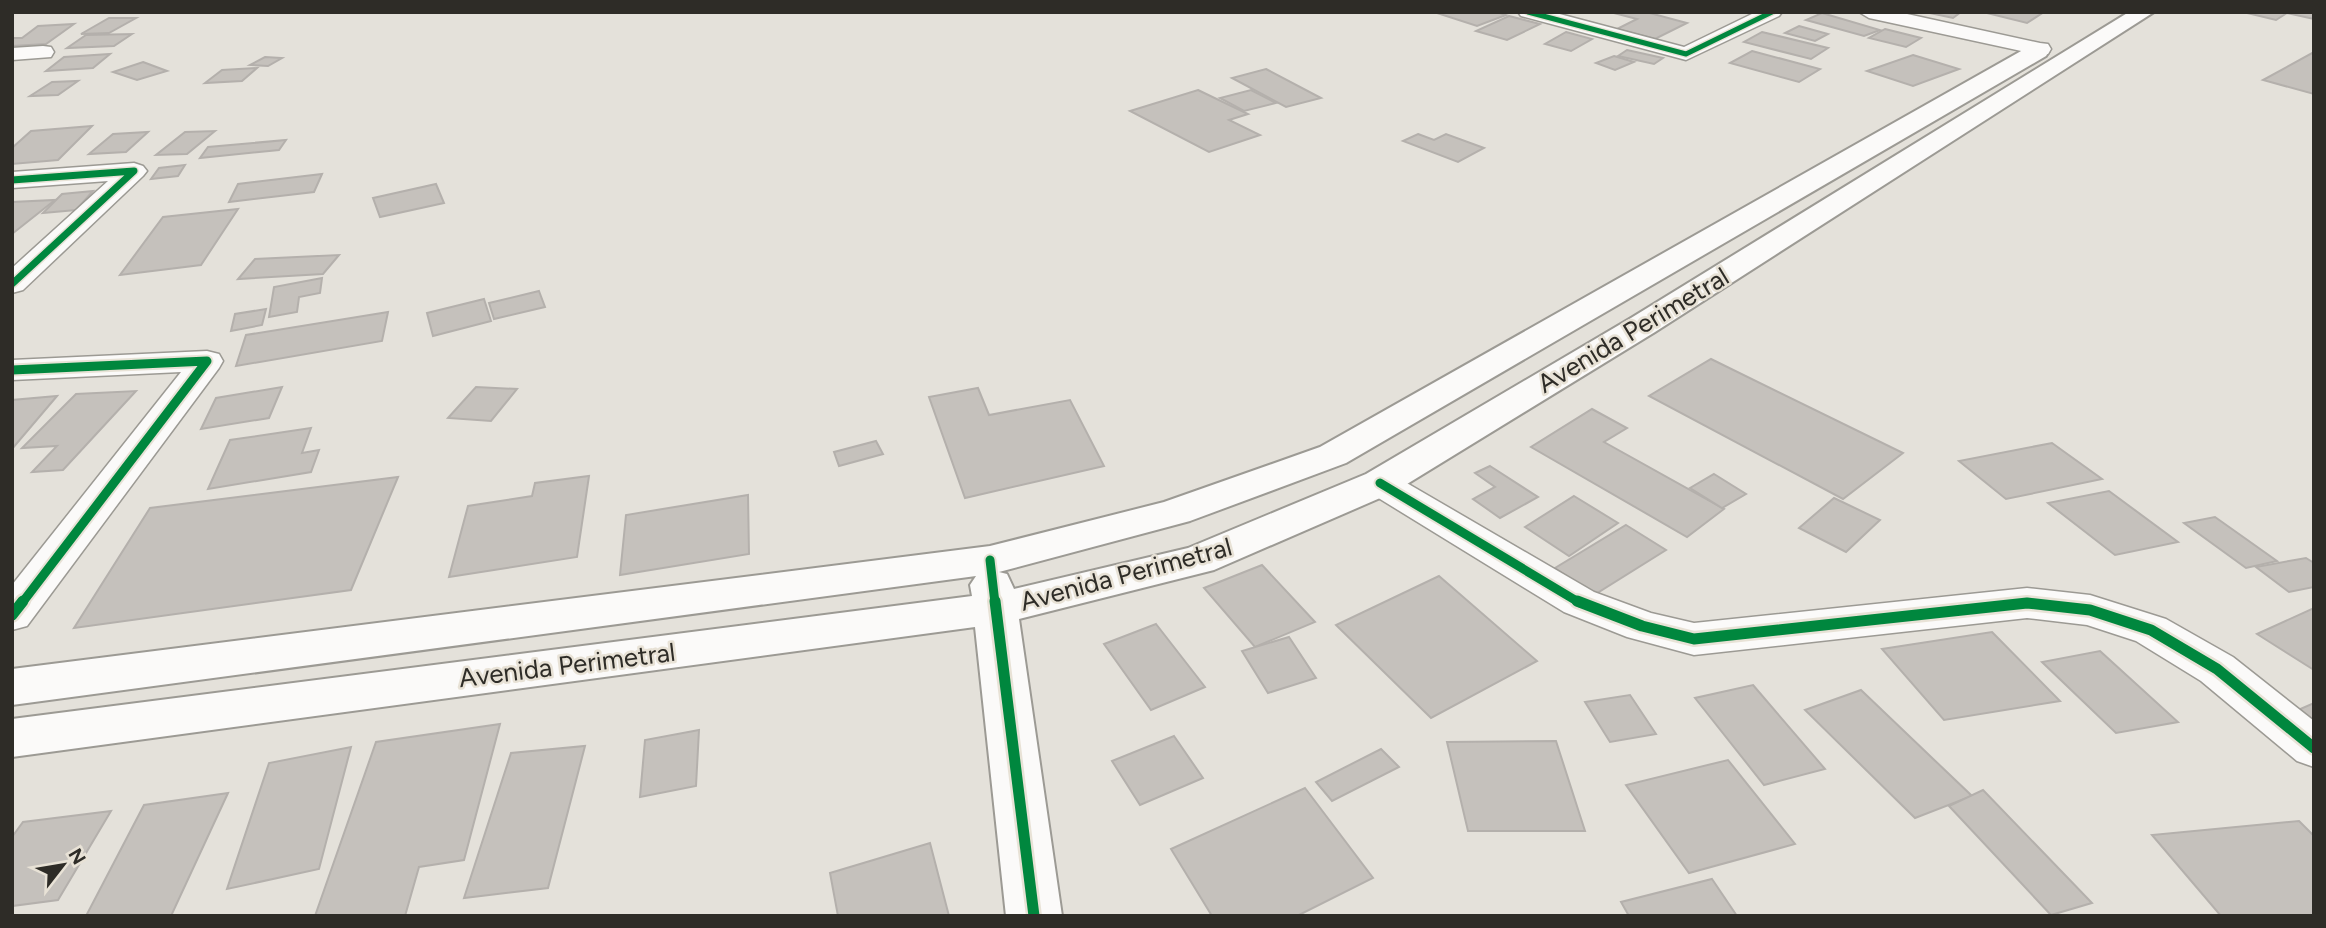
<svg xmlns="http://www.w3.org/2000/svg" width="2326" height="928" viewBox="0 0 2326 928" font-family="Figtree,sans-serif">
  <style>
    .building { fill: #c5c1bc; stroke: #b4b0ac; stroke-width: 2 }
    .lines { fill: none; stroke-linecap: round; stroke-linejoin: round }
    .street-casing { stroke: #9c9a94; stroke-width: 3 }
    .secondary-casing { stroke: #9c9a94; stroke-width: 4 }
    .street { fill: #fbfaf9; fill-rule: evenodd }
    .secondary { fill: #fbfaf9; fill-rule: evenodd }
    .cycleway-far3-casing { stroke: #e8e2d6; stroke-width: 8 }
    .cycleway-far2-casing { stroke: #e8e2d6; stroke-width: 10 }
    .cycleway-far1-casing { stroke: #e8e2d6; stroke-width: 13 }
    .cycleway-casing { stroke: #e8e2d6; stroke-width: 16 }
    .cycleway-far3 { stroke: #00873e; stroke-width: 5 }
    .cycleway-far2 { stroke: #00873e; stroke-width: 7 }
    .cycleway-far1 { stroke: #00873e; stroke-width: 9 }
    .cycleway { stroke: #00873e; stroke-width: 11 }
    .labels { text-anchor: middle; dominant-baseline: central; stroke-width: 5; stroke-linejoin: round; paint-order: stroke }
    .street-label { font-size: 26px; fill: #2e2c27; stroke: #e8e2d6 }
  </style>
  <rect width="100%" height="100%" fill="#e4e1da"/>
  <g class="building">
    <path d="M1446,12H1496L1506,15L1477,26L1440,14Z"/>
    <path d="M1610,12H1646L1687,23L1655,39L1617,29L1637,19Z"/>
    <path d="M1925,12H1961L1953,18Z"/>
    <path d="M1983,12H2044L2027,23Z"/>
    <path d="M2243,12H2314V19L2287,13L2276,20Z"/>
    <path d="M1822,13L1880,30L1864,36L1806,20Z"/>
    <path d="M1509,16L1540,24L1507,40L1476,31Z"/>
    <path d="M109,18H136L109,33L81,34Z"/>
    <path d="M74,24L46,44L12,46V38H22L38,26Z"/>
    <path d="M1799,26L1828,34L1815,41L1785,33Z"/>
    <path d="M1885,29L1921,38L1906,47L1869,38Z"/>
    <path d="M1566,32L1592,39L1571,51L1545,44Z"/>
    <path d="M1762,32L1828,48L1811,59L1744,42Z"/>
    <path d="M132,34L114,46L67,48L86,35Z"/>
    <path d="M1627,50L1663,58L1654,64L1618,56Z"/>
    <path d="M1752,51L1820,69L1799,82L1730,63Z"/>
    <path d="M2314,52V94L2263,80Z"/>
    <path d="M110,54L93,68L46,71L64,57Z"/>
    <path d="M1913,55L1959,69L1913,86L1867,71Z"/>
    <path d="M1614,56L1634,62L1615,70L1596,63Z"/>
    <path d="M265,57L282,58L268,66L250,65Z"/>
    <path d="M143,62L167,71L137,80L113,72Z"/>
    <path d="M257,68L242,81L205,83L222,70Z"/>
    <path d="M1266,69L1321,98L1286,107L1232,78Z"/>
    <path d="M78,81L58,95L30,96L52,82Z"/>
    <path d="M1198,90L1248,114L1229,120L1260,135L1209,152L1130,111Z"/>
    <path d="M1251,90L1276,103L1244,111L1220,98Z"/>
    <path d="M92,126L58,160L12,164V148L31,131Z"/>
    <path d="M215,131L187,154L156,155L185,132Z"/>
    <path d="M148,132L126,152L89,154L113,134Z"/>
    <path d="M1418,134L1434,140L1446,134L1484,148L1458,162L1403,141Z"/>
    <path d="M286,140L279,150L200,158L208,147Z"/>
    <path d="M185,165L178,176L151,179L159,168Z"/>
    <path d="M322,174L314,192L229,202L238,184Z"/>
    <path d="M436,184L444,203L380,217L373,198Z"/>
    <path d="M93,191L76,210L43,213L62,194Z"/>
    <path d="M55,200L12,234V202Z"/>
    <path d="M238,209L201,265L120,275L163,217Z"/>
    <path d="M339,255L323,274L238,279L255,259Z"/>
    <path d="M322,278L320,293L299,297L297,312L269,317L274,287Z"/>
    <path d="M539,291L545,307L494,319L489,303Z"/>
    <path d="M484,299L491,321L433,336L427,313Z"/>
    <path d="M266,309L262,325L231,331L235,314Z"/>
    <path d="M388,312L382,341L236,366L246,335Z"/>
    <path d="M1711,359L1903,453L1843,499L1649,396Z"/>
    <path d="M282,387L269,418L201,429L216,398Z"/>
    <path d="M476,387L517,389L491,421L448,418Z"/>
    <path d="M978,388L989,415L1070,400L1104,466L965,498L929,397Z"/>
    <path d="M136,391L63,470L32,472L57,446L22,448L76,394Z"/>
    <path d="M57,396L12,449V400Z"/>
    <path d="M1592,409L1627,428L1604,442L1724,509L1687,537L1531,447Z"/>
    <path d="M311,428L302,453L319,450L311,472L208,489L230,440Z"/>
    <path d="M876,441L883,454L839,466L834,452Z"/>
    <path d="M2052,443L2102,479L2006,499L1959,461Z"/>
    <path d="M1490,466L1538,497L1500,518L1473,499L1495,487L1475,473Z"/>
    <path d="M1714,474L1746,494L1722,508L1690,488Z"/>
    <path d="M589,476L577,557L449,577L468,506L532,496L535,483Z"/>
    <path d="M398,477L351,590L74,628L150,508Z"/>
    <path d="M2109,491L2178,542L2115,555L2048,503Z"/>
    <path d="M748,495L749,554L620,575L626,515Z"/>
    <path d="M1574,496L1618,523L1569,556L1525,527Z"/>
    <path d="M1834,498L1880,520L1846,552L1799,528Z"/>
    <path d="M2215,517L2277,561L2246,568L2184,523Z"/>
    <path d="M1626,525L1666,550L1594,595L1555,568Z"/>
    <path d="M2306,558L2314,563V587L2289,592L2256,567Z"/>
    <path d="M1262,565L1315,622L1255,647L1204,588Z"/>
    <path d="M1439,576L1537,661L1431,718L1336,625Z"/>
    <path d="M2314,608V670L2257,634Z"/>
    <path d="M1156,624L1205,687L1151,710L1104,644Z"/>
    <path d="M1992,632L2060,701L1944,720L1882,649Z"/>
    <path d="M1289,637L1316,678L1268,693L1242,651Z"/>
    <path d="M2100,651L2178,722L2116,733L2042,662Z"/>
    <path d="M1753,685L1825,769L1764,785L1695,698Z"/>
    <path d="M1861,690L1972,796L1915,818L1805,710Z"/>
    <path d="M1630,695L1656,734L1610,742L1585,702Z"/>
    <path d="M2314,703V731L2289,714Z"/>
    <path d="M500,724L464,860L419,867L405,916H315L376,742Z"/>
    <path d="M699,730L696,786L640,797L645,740Z"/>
    <path d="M1174,736L1203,778L1140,805L1112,761Z"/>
    <path d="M1556,741L1585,831H1468L1447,742Z"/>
    <path d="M585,746L548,888L464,898L511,753Z"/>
    <path d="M351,747L319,869L227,889L269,763Z"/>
    <path d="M1381,749L1399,767L1332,801L1316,782Z"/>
    <path d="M1728,760L1795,844L1689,873L1626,785Z"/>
    <path d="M1305,788L1373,878L1297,916H1212L1171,849Z"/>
    <path d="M1983,790L2092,903L2051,915L1949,806Z"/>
    <path d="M228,793L171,916H86L144,805Z"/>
    <path d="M111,811L58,900L12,906V837L23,822Z"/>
    <path d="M2299,821L2314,836V916H2221L2152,835Z"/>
    <path d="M930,843L949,916H838L830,873Z"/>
    <path d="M1712,879L1737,916H1629L1621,902Z"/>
  </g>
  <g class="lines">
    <g class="street-casing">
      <g id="street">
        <path d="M1518,12H1552L1684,47L1756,12H1782L1779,16L1686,60L1521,16Z"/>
        <path d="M1859,12H1898L2040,43L2048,44L2051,49L2048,54L2040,55L1869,18Z"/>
        <path d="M43,46L51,47L54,52L51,57L12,60V48Z"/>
        <path d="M134,163L143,166L147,171L143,176L23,290L12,293V268L108,181L12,188V172Z"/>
        <path d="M207,351L219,354L223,361L219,368L27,626L12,630V585L181,372L12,380V360Z"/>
        <path d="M1380,471L1393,475L1594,592L1651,613L1694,623L2027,588L2090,595L2166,619L2233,657L2314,721V767L2297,761L2201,681L2136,641L2087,625L2027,618L1694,655L1627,637L1564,612L1367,491L1361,483L1367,475Z"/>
      </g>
    </g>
    <g class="secondary-casing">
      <path id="secondary" d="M2129,12H2154L1655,332L1394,492L1214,570L1019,619L1062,916H1006L975,627L12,757V719L972,596L970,585L976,576L12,705V669L990,546L1164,502L1320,447L2030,46H2046L2049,51L2046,56L1346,463L1190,521L999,572L1007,574L1014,589L1188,548L1366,474L1631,318Z"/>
    </g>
    <use href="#street" class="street"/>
    <use href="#secondary" class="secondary"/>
    <g class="cycleway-far3-casing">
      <path id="cycleway-far3" d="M1528,12L1686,54L1772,12"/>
    </g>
    <g class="cycleway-far2-casing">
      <path id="cycleway-far2" d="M12,180L134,171L12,284"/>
    </g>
    <g class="cycleway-far1-casing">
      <g id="cycleway-far1">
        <path d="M12,370L207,361L22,603"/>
        <path d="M1380,483L1580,603"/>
        <path d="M990,560L995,603"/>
      </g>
    </g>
    <g class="cycleway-casing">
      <g id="cycleway">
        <path d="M995,601L1034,916"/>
        <path d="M1577,601L1642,626L1694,639L2027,603L2090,610L2151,630L2217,669L2314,748"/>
        <path d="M12,615L23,601"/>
      </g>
    </g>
    <use href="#cycleway-far3" class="cycleway-far3"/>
    <use href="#cycleway-far2" class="cycleway-far2"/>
    <use href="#cycleway-far1" class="cycleway-far1"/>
    <use href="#cycleway" class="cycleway"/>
  </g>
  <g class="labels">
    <g class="street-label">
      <text transform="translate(1633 330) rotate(-31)">Avenida Perimetral</text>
      <text transform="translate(1126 574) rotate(-15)">Avenida Perimetral</text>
      <text transform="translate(567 665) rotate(-7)">Avenida Perimetral</text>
    </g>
  </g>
  <rect width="2326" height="928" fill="none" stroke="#2e2c27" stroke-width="28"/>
  <g transform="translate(63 865) rotate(59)" stroke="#e8e2d6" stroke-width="5" paint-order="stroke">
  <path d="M0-5L12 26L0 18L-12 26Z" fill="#2e2c27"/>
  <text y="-10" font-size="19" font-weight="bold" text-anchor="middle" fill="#2e2c27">N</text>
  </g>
</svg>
